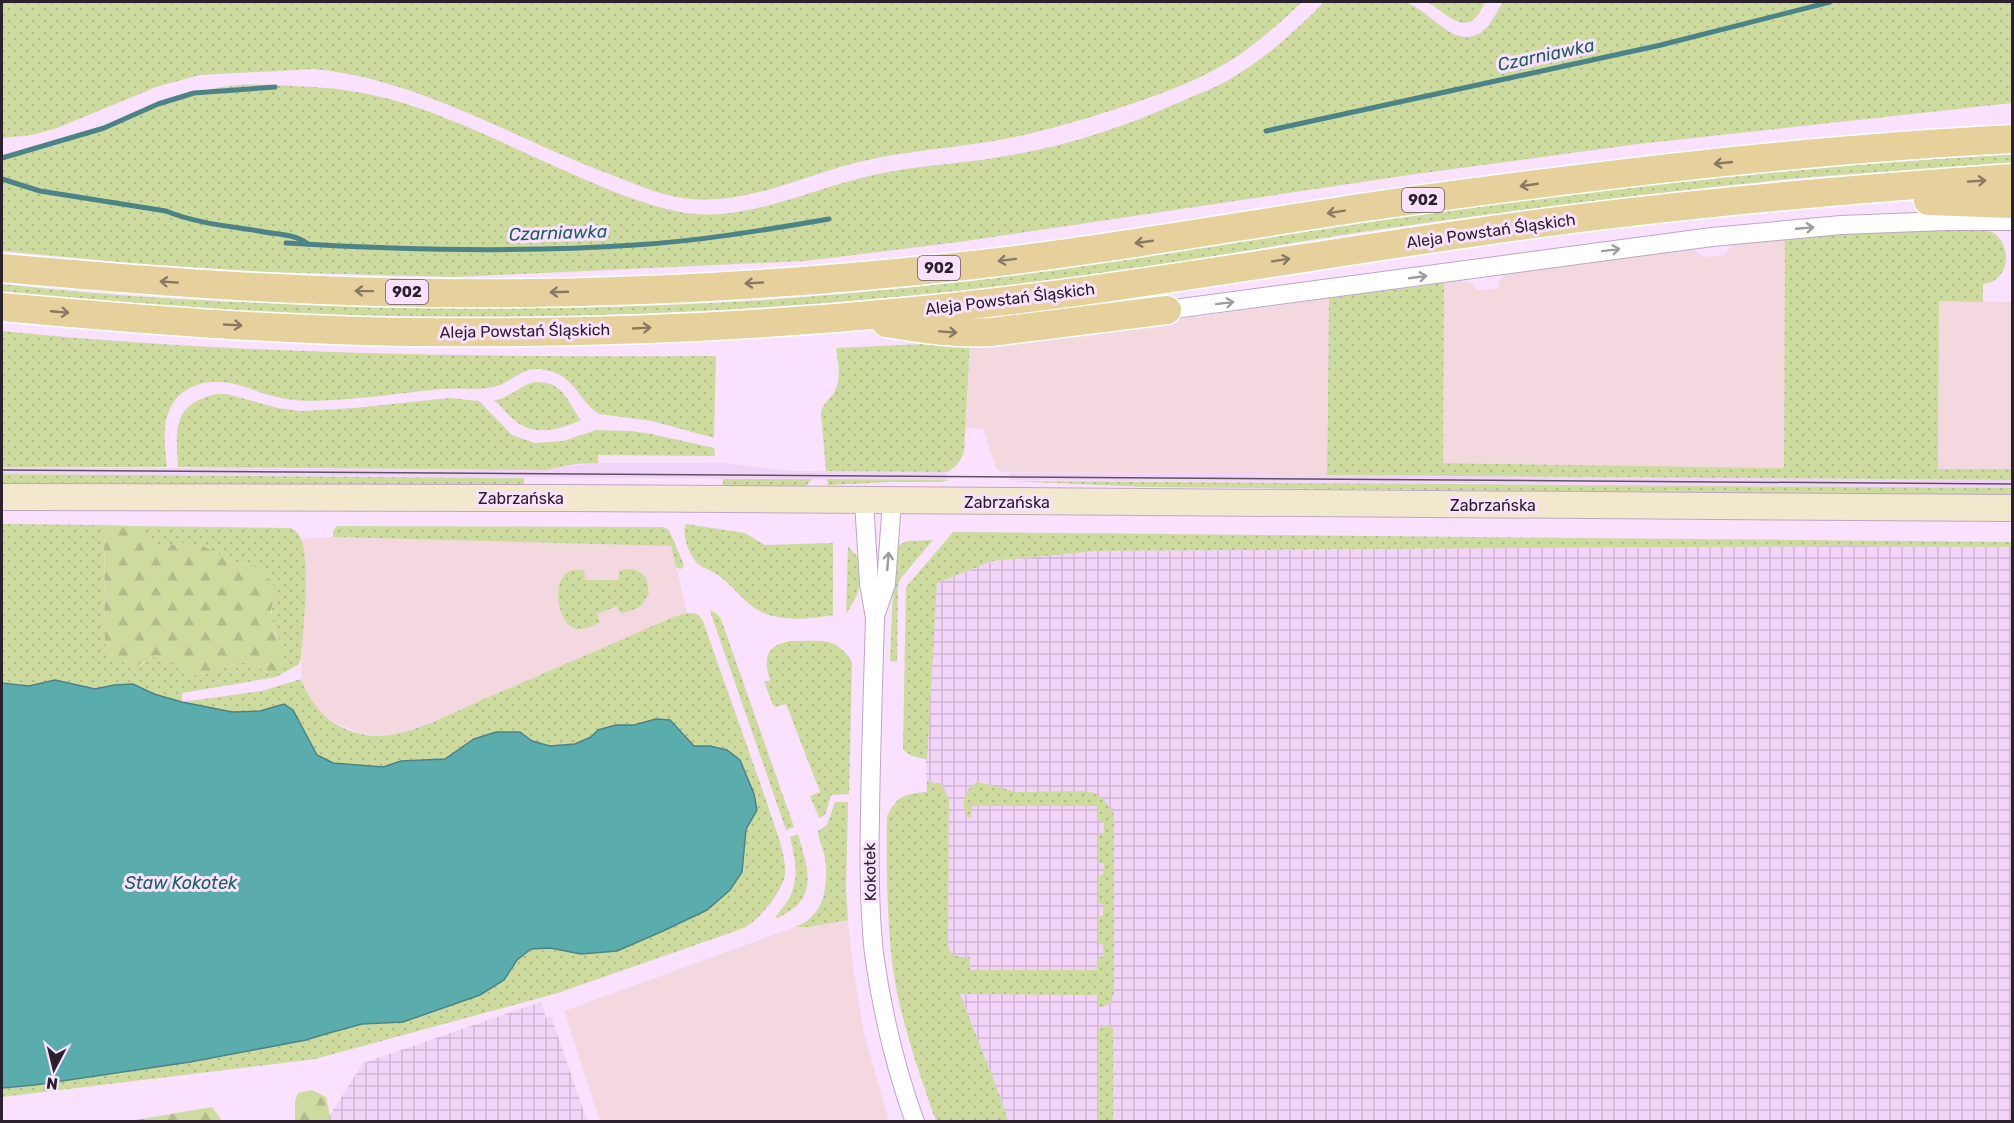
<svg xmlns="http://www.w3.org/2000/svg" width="2014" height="1123" viewBox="0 0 2014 1123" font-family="Rubik,sans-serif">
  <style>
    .commercial { fill: #f3d9df }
    .industrial { fill: url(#industrial-grid) }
    .built { fill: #f2d4f8 }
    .grass { fill: url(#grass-dots) }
    .forest { fill: url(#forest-firs) }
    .water { fill: #5badad; stroke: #4c8386; stroke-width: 1.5 }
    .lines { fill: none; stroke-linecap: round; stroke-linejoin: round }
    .stream { stroke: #4c8386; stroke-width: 5 }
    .street-casing { stroke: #bea7c4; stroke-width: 20 }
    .secondary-casing { stroke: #bea7c4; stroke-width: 28 }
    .primary-casing { stroke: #fff; stroke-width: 31 }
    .street { stroke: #fff; stroke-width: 18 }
    .secondary { stroke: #f2e8ce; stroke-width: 26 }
    .primary { stroke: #e6d19d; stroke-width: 28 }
    .tram { stroke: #5f5262; stroke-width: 1.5 }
    .oneway { stroke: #887964 }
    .oneway2 { stroke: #9f9ba0 }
    .labels { text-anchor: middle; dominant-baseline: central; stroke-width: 6; stroke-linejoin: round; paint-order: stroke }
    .shield { fill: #f9e1ff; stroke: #685b6b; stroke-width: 1.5 }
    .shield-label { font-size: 15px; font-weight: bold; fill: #2a212c }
    .street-label { font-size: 16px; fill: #2a212c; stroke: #f9e1ff }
    .water-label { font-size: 18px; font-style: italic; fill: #1d6162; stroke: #f9e1ff }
  </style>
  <defs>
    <pattern id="industrial-grid" width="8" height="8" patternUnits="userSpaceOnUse" patternTransform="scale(1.5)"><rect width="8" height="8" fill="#f2d4f8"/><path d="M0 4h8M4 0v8" fill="none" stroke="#d0b6d5"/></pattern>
    <pattern id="grass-dots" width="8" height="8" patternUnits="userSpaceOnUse" patternTransform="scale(1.5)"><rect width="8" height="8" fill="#cedb9f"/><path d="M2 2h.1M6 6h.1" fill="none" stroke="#b1bc89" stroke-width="1.8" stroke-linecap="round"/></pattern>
    <pattern id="forest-firs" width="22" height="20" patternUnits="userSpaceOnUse" patternTransform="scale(1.5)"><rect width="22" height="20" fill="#cedb9f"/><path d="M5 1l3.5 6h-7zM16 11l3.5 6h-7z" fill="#b1bc89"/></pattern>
  </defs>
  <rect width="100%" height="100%" fill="#f9e1ff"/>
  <g class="commercial">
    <path d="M1785,239L1784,468L1443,463L1444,283L1459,280L1473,284L1478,290L1498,288L1499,281L1502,276L1510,272L1694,250L1703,257L1724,255L1732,245Z"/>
    <path d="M1329,298L1327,475L1001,472L996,468L983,429L966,428L970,342L1206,316Z"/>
    <path d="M1939,301L2012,302V469H1938Z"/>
    <path d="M333,537L671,546L687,613L447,716L396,735L382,736L360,733L336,723L318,710L310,699L301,679L305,575L301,539Z"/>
    <path d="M848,920L852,960L864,1033L889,1121H600L564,1011L795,927H809Z"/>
  </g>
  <g class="industrial">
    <path d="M1839,546L2012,547V1121H1008L1001,1099L940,943L927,810L926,763L937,583L992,561L1097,551Z"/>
    <path d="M541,1002L546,1018L551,1016L587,1121L331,1122L329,1117L363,1063Z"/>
  </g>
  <g class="built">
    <path d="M598,463H723L790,471L947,472V480L2,474V467L538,470Z"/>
    <path d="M1009,473L2012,480V488L1009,480Z"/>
  </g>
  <g class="grass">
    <path d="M2,2H1302C1283,20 1263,38 1242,53C1205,79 1159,95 1116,109C1078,121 1039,133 999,140C956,148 911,150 868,160C801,174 738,213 667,195C648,190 630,182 612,175C514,139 420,79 314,69L200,75L159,86L57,128L32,135L2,138Z"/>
    <path d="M1324,2C1342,2 1361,2 1380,2C1387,2 1396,0 1404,2C1429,7 1456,56 1485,29C1493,22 1497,10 1503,2H2012V103L1638,144L1416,174L959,242L805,261L454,277L269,272L141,264L2,251V155C59,154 109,121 162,103C183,95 207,89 230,86C251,83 273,85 294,86C314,87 336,88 357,92C428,104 495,140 561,169C600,186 639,204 680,212C743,224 813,188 873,175C916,165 962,164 1006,156C1067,146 1124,127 1180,102C1197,94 1216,88 1232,78C1264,59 1298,29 1324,2Z"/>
    <path d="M1428,2H1485C1469,40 1452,18 1428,2Z"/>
    <path d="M2012,154V164C1938,169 1864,172 1790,179C1658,192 1527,209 1396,227C1303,240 1209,258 1116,272C1039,284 961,291 884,298C591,325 294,323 2,292V284C136,299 271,305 407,307C566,310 725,306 884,290C1062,272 1239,241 1417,215C1614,186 1814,166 2012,154Z"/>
    <path d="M1935,229C1951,229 1971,226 1987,230C2007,235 2013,266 1996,279C1993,282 1988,283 1983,284V302L1939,301L1938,469H2012V480L1327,475L1329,298L1444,283L1443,463L1784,468L1785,239L1838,234Z"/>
    <path d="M2,331C239,355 478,357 716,356L714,438L652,421L599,414C575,398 576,373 539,369C520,368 510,384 493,387C478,391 460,387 443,389C400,393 356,400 312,401C295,401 278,398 262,393C238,384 213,375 188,389C159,406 164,440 167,467H2Z"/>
    <path d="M970,342L964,452C960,462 956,467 947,472L826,471L821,414C822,404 829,400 834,393C842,380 838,361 836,348Z"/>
    <path d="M534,382C564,381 566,400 581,420C559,430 534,437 514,420C506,414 502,406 494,400C512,397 519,386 534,382Z"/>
    <path d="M216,394H227L278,408L301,411L354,408L450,398L479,401L512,435L535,443L563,441L596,430L631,431L652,434L714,448L715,456L598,455V463L576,464L545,470L178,467C176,428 172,405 216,394Z"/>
    <path d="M2,474L524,478V486L2,483Z"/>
    <path d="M723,479H812L806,486L723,487Z"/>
    <path d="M827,479L947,480H949L941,482H889L830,485H828Z"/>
    <path d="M1008,481L2012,488V496L1146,487Z"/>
    <path d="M2,524L104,525L105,647L111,655L141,665L156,655L193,675L208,673L238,663L249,662L269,673L282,645C273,630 269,616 274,599L249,564L231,562L204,547L180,543L163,547L146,538L133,526L291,528C295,531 298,532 300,537C311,561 303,631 301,659L298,665L276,677L182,693V702L262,691L301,679C315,715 342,736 381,736C408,736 459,710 484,699C547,672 610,645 673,617C685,614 696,608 703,621C724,682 746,742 767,803C773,823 787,854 785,875C782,892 759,920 744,928L558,993L315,1059L2,1097V1088L35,1085L190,1062L306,1040L329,1033L362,1024L403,1022L435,1010L504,980L517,960L531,949L550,948L581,954L617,951L663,931L707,910L744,850L746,829L757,810L754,794L740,759L727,750L710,746H695L670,720L656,719L634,725H616L598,730L591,737L575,744L550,746L532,741L520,732L459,750L445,759L401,761L383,767L333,763L317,755L284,704L260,711L232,712L182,702L154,694L133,684L114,685L95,689L55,680L29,686L2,683Z"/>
    <path d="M686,524L745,533L765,545L833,543V615C811,619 791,621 769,615C746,608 735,586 715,573C709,569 701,568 696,562C689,554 681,534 686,524Z"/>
    <path d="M337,526L663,527L669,530L684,565L683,568L680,569L676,567L671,546L333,537V531Z"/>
    <path d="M953,532L2012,542V547L1839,546L1097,551L992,561L937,583L927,759C917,758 909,756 903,749L906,587Z"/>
    <path d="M933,540L901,578L898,584L897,662L890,661L894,566L898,546L907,541Z"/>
    <path d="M848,546C850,549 855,553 857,557C866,575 858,599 846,613Z"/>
    <path d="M633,569C648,575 647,580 649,594L640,607L621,614L617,606L597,614L600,622C592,626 581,632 573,628C557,620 551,578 570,571C574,569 580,570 584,570L585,580H619V570Z"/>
    <path d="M710,611L716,613L721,619L794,827L786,830Z"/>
    <path d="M791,641C819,642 835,635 852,662L849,794L831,795L825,815L819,818L810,796L820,792L786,704L776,707L773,705L764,682L770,680C763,658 766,645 791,641Z"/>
    <path d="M927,781L941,784L949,798L948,946C951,958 959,957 970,957V970H1097L1098,958L1103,956V945L1098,943V917L1103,915V905L1098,902V876L1103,874L1104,864L1098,862V835L1104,833V823L1098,820V806H972L971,817L969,818C959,807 964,788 978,782L1018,792L1085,791L1094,793L1103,798L1114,814V992L1111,1002L1103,1007L1098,1006V995L960,994L1001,1099L1008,1121H936C917,1067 897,1011 891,953C887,908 886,861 887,816C898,795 904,794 927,792Z"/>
    <path d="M835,802H848L846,890L848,920L809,927H795C825,917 830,882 824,854C822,846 818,839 818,831L827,825Z"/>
    <path d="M798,834C809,872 820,900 775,919C778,911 785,906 789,899C800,877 795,859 790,837Z"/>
    <path d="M1104,1025L1111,1026L1113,1030V1121H1098V1031Z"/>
  </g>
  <g class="forest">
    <path d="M104,525L133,526L146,538L163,547L180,543L205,547L231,562L249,564L263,571L273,584L274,599L271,611L275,633L282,645V664L278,673H269L249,662L238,663L208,673L193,675L156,655C152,657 148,661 143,663C129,671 113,658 105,647Z"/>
    <path d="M312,1090L326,1097L331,1121H295V1101L298,1093Z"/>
    <path d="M212,1107L222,1121H130Z"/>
  </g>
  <path class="water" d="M55,680L95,689L114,685L133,684L154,694L182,702L232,712L260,711L284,704L293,710L317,755L333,763L383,767L401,761L445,759L474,739L496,732H520L532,741L550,746L575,744L591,737L598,730L616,725H634L656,719L670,720L694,746H710L727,750L740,760L754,794L757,810L746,829L742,872L730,890L707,910L663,931L617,951L581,954L550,948L531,949L517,960L504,980L480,995L403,1022L362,1024L329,1033L306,1040L190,1062L35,1085L2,1088V683L29,686Z"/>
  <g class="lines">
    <g class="stream">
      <path d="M1266,131L1661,45L1830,2"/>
      <path d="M2,158L104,128L158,104L194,93L275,87"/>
      <path d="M2,179L40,191L166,211C195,223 228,226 259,231C276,235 294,233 308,244"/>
      <path d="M286,243C402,250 519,253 635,245C700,241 765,230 829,219"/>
    </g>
    <g class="street-casing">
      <g id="street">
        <path d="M1167,310L1712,237L1841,225L1945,221H2012"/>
        <path d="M864,501L869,583L875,618C873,683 871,748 870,813C869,860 869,907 874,954C882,1011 895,1067 915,1122"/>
        <path d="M875,616L886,584L892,501"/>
      </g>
    </g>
    <g class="secondary-casing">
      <path id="secondary" d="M2,497L567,498L2012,508"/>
    </g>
    <g class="primary-casing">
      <g id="primary">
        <path d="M1928,201L2012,204"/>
        <path d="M2,268C93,276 184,284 275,288C504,300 736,291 964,266C1099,251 1232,227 1366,207C1581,177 1796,150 2012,139"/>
        <path d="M2,307C136,319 271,330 407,332C572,334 739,328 904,312C1113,292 1319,253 1527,225C1688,203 1850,189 2012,178"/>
        <path d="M886,323C922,329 955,334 991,332L1167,310"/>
      </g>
    </g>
    <use href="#street" class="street"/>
    <use href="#secondary" class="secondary"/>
    <use href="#primary" class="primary"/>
    <path class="tram" d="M2,470L2012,484"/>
  </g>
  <defs><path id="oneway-shaft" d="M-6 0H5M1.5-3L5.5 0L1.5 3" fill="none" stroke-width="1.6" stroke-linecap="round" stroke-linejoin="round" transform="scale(1.5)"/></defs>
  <g class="oneway">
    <use href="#oneway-shaft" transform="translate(1723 163) rotate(174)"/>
    <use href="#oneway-shaft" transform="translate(1977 181) rotate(-4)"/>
    <use href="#oneway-shaft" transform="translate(1529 185) rotate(172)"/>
    <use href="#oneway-shaft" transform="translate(1336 212) rotate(171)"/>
    <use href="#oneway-shaft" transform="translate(1144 242) rotate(172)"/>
    <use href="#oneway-shaft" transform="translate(1007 260) rotate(173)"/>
    <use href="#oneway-shaft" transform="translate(1281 260) rotate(-9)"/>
    <use href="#oneway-shaft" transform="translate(169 282) rotate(-176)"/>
    <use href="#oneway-shaft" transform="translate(754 283) rotate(177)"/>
    <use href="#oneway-shaft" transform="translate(364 291) rotate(-179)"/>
    <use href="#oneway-shaft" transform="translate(559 292) rotate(178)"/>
    <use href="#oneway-shaft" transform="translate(60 312) rotate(5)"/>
    <use href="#oneway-shaft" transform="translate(233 325) rotate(3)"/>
    <use href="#oneway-shaft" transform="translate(642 328) rotate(-3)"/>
    <use href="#oneway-shaft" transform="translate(948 332) rotate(4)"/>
  </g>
  <g class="oneway2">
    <use href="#oneway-shaft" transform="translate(1805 228) rotate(-5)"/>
    <use href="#oneway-shaft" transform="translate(1611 250) rotate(-7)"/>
    <use href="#oneway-shaft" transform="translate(1418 277) rotate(-8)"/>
    <use href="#oneway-shaft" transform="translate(1225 303) rotate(-7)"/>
    <use href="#oneway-shaft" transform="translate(888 561) rotate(-85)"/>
  </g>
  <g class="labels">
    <g class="shield">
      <rect x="1402" y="188" width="42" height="24" rx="4.5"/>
      <rect x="918" y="256" width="42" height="24" rx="4.5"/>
      <rect x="386" y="280" width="42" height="24" rx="4.5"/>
    </g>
    <g class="shield-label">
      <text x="1423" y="200">902</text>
      <text x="939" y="268">902</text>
      <text x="407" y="292">902</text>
    </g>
    <g class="street-label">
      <text transform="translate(1491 231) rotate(-8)">Aleja Powstań Śląskich</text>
      <text transform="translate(1010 299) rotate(-7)">Aleja Powstań Śląskich</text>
      <text transform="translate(525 331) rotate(-1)">Aleja Powstań Śląskich</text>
      <text x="521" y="498">Zabrzańska</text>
      <text x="1007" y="502">Zabrzańska</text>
      <text x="1493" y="505">Zabrzańska</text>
      <text transform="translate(870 872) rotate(-91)">Kokotek</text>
    </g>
    <g class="water-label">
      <text transform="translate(1546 55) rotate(-12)">Czarniawka</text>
      <text transform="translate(558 233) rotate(-2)">Czarniawka</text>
      <text x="181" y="883">Staw Kokotek</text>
    </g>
  </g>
  <rect width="2014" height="1123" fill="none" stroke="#2a212c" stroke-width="6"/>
  <g transform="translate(54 1069) rotate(187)" stroke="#f9e1ff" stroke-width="4.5" paint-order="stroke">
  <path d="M0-4.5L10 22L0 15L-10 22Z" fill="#2a212c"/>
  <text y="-9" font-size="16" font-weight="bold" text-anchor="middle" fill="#2a212c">N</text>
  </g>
</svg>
